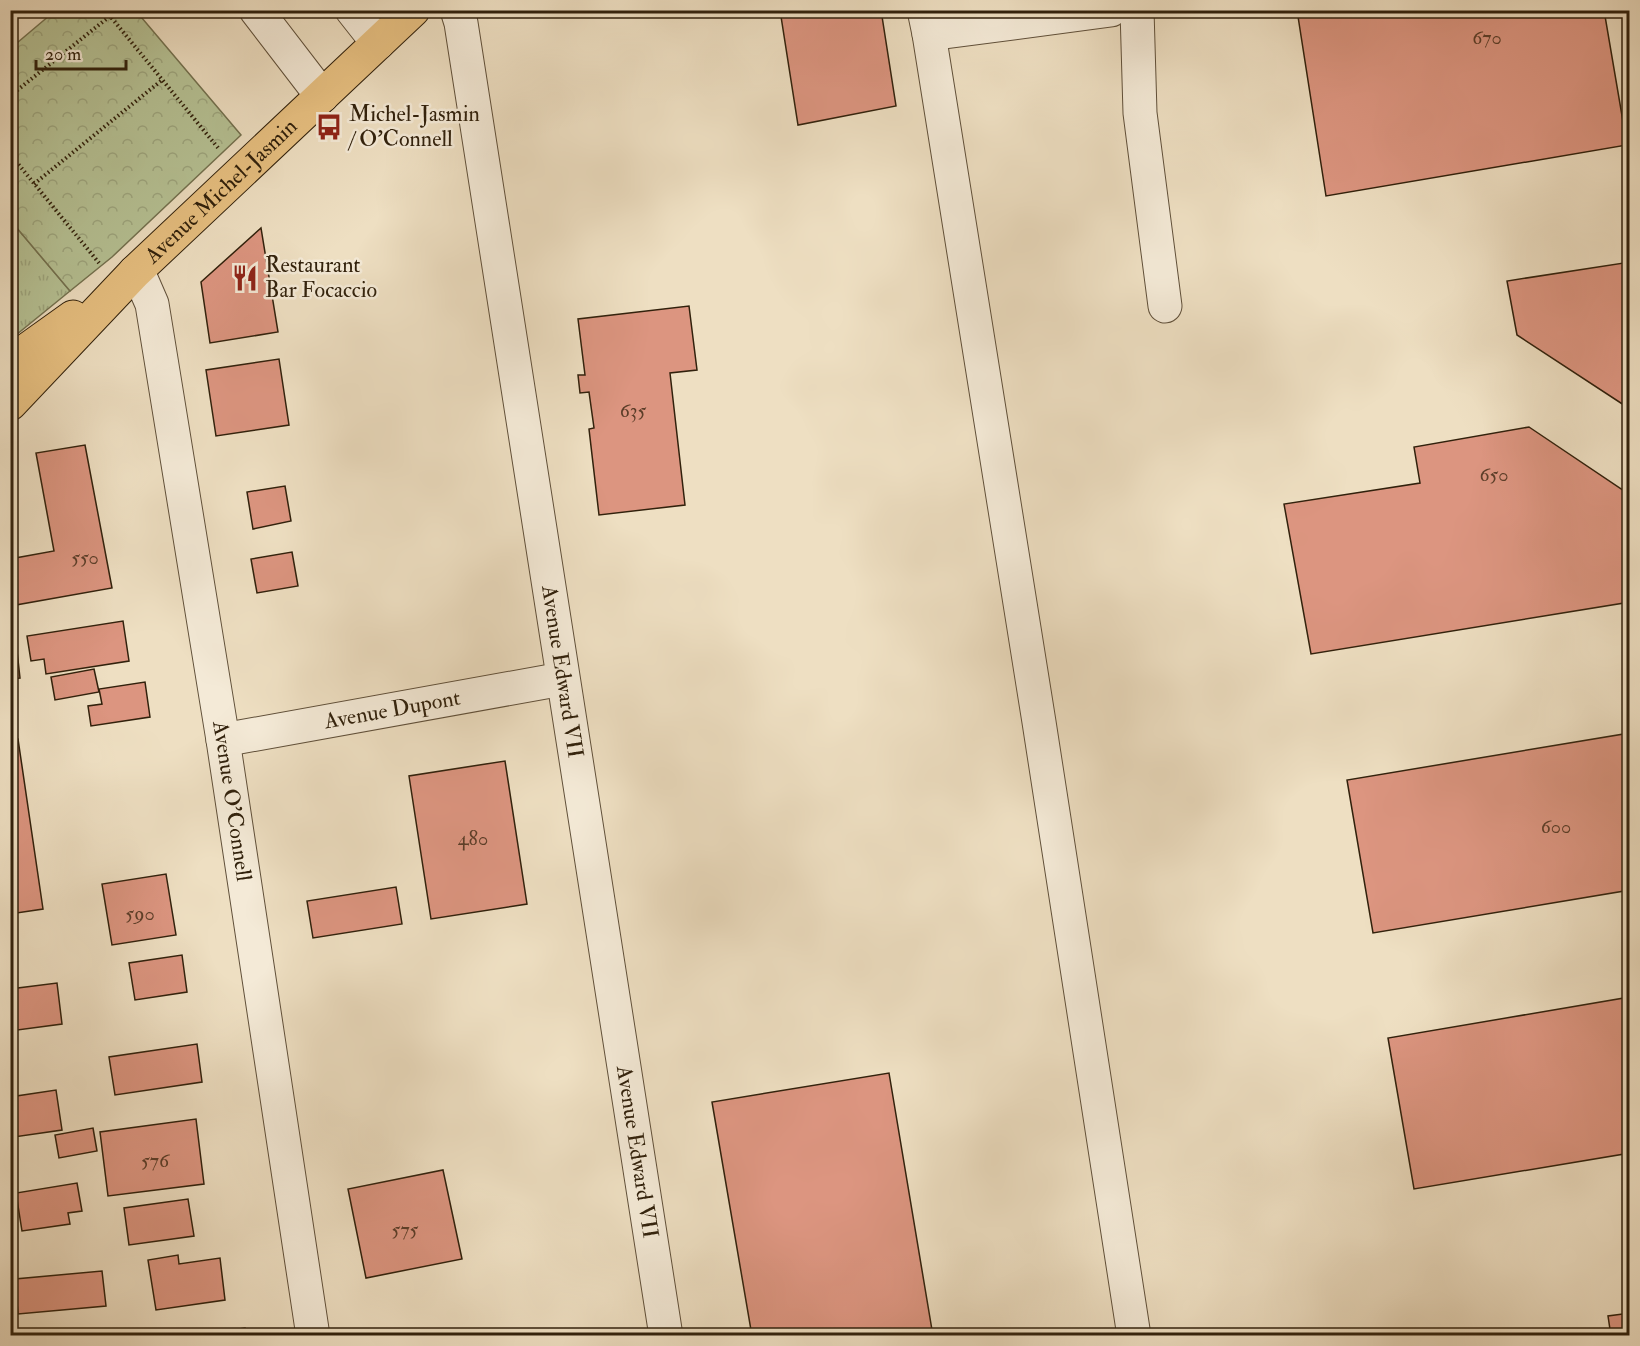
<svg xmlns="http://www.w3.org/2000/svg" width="1640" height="1346" viewBox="0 0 1640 1346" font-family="'IM FELL Double Pica',serif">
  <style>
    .grass { fill: url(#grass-tufts); stroke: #747250; stroke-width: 1.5 }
    .park { fill: url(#park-crowns); stroke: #747250; stroke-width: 1.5 }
    .building { fill: #dc9580; stroke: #31210c; stroke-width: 1.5 }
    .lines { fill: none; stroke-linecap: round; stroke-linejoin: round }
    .minor-casing { stroke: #60503a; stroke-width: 35 }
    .major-casing { stroke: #31210c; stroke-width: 35 }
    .path { stroke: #31210c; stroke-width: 4; stroke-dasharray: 1.5 3; stroke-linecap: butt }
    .minor { stroke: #f4ead7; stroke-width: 33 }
    .major { stroke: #e7c081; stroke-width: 33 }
    .labels { text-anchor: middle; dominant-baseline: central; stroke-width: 5; stroke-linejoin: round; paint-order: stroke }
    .number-label { font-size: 20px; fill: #5c3e29 }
    .poi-label { font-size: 22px; fill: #31210c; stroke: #f4ead7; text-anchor: start }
    .street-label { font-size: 22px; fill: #31210c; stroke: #f4ead7 }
  </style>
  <defs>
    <pattern id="grass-tufts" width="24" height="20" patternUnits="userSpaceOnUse" patternTransform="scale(1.5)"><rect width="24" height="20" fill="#b6c295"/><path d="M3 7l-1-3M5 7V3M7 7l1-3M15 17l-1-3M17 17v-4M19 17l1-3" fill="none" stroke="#9da67f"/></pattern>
    <pattern id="park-crowns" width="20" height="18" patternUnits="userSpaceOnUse" patternTransform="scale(1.5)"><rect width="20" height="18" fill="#b6c295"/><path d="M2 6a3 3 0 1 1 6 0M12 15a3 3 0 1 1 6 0" fill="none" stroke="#9da67f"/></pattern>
  </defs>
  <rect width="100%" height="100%" fill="#eedfc2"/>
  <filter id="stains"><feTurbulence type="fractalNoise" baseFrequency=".00333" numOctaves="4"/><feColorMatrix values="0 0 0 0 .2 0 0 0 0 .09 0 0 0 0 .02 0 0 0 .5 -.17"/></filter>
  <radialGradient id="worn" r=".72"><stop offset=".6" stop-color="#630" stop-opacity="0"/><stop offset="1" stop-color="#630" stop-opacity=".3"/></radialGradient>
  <path class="grass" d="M11,221L70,291L11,339H10Z"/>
  <path class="park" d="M56,10L136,11L241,135L112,257L70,291L11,221V48Z"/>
  <g class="building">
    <path d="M780,10H881L896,106L798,125Z"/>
    <path d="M1297,10H1604L1627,145L1326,196Z"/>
    <path d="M261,228L278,332L210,343L201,282Z"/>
    <path d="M1630,262V409L1517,335L1507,281Z"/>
    <path d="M689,306L697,370L670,373L685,505L599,515L589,429L594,428L589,392L580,393L578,375H585L578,319Z"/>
    <path d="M279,359L289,425L216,436L206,370Z"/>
    <path d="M1529,427L1630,495V602L1311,654L1284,504L1420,483L1414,447Z"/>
    <path d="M85,445L112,588L10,606V559L54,551L36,453Z"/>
    <path d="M285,486L291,521L253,529L247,492Z"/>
    <path d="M292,552L298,586L257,593L251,559Z"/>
    <path d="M123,621L129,661L46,674L44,659L31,661L27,636Z"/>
    <path d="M10,642H16L20,678L10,679Z"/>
    <path d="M94,669L99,692L55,700L51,677Z"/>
    <path d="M145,682L150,717L91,726L88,706L102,704L99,689Z"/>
    <path d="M1630,733V890L1373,933L1347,780Z"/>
    <path d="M18,739L43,909L10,914V740Z"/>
    <path d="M505,761L527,904L431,919L409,776Z"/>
    <path d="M166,874L176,935L112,945L102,884Z"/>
    <path d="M396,887L402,924L313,938L307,901Z"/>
    <path d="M182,955L187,992L135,1000L129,963Z"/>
    <path d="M57,983L62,1024L10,1031V989Z"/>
    <path d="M1630,997V1153L1414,1189L1388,1038Z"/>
    <path d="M197,1044L202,1082L115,1095L109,1057Z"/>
    <path d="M889,1073L933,1336H752L712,1102Z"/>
    <path d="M56,1090L62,1130L14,1137L10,1097Z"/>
    <path d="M196,1119L204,1184L108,1196L100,1132Z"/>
    <path d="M93,1128L97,1151L59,1158L55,1135Z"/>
    <path d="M443,1170L462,1259L366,1278L348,1189Z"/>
    <path d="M77,1183L82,1211L68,1213L70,1224L22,1231L16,1193Z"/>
    <path d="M188,1199L194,1236L129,1245L124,1208Z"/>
    <path d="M178,1255L179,1264L220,1258L225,1300L156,1310L148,1260Z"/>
    <path d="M102,1271L106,1306L18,1314L15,1279Z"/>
    <path d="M1630,1313V1336H1611L1608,1316Z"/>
    <path d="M245,1328L246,1336H199V1335Z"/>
  </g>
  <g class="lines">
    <g class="minor-casing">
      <g id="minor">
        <path d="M256,10L322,96"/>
        <path d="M352,10L378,43"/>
        <path id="s1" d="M457,10L461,23L666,1336"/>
        <path d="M924,10L929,34L1111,10"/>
        <path d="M1137,10L1140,113L1165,306"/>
        <path d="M929,34L1039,722L1134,1336"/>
        <path id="s2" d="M135,272L142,281L152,304L223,740L313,1336"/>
        <path id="s3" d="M223,740L562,679"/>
      </g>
    </g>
    <g class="major-casing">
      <g id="major">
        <path d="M10,362L73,317"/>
        <path id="s4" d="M10,404L135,272L413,10"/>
      </g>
    </g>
    <g class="path">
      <path d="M10,96L110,16L219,149"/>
      <path d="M10,154L99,263"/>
      <path d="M34,184L162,80"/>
    </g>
    <use href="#minor" class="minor"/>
    <use href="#major" class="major"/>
  </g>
  <defs>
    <g id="bus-bare" transform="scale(2.07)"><path d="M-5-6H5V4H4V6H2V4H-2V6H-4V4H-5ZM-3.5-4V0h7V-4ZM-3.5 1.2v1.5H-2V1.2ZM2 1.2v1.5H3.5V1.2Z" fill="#8f2418" stroke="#f4ead7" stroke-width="2.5" paint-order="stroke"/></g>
    <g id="restaurant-bare" transform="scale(2.07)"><path d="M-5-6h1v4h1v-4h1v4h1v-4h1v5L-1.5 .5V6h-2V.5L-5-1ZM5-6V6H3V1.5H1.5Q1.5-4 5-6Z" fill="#8f2418" stroke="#f4ead7" stroke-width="2.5" paint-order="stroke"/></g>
  </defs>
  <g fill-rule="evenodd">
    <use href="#bus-bare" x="329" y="127"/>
    <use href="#restaurant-bare" x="245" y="278"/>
  </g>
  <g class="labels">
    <g class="number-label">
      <text x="1487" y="37">670</text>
      <text x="633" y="410">635</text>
      <text x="1494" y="474">650</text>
      <text x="85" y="557">550</text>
      <text x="1556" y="826">600</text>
      <text x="473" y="838">480</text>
      <text x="140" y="913">590</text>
      <text x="155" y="1160">576</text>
      <text x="405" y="1229">575</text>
    </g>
    <g class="poi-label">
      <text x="349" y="114">Michel-Jasmin<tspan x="349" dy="25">/ O'Connell</tspan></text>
      <text x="265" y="265">Restaurant<tspan x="265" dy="25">Bar Focaccio</tspan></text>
    </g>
    <g class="street-label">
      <text stroke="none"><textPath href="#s4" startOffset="300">Avenue Michel-Jasmin</textPath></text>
      <text stroke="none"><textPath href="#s1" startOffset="670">Avenue Edward VII</textPath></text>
      <text stroke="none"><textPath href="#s3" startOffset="172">Avenue Dupont</textPath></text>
      <text stroke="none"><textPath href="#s2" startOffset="540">Avenue O'Connell</textPath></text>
      <text stroke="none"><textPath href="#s1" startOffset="1156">Avenue Edward VII</textPath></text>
    </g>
  </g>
  <rect width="1640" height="1346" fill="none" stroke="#eedfc2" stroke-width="36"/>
  <rect x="12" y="12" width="1616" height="1322" fill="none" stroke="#31210c" stroke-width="3"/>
  <rect x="18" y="18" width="1604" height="1310" fill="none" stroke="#31210c" stroke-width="1.5"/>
  <path d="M36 60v9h90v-9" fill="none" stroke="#31210c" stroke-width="3"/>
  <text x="45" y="60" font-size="18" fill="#31210c" stroke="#f4ead7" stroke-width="4.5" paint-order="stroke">20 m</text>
  <rect width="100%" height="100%" filter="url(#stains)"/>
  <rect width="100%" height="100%" fill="url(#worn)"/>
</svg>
